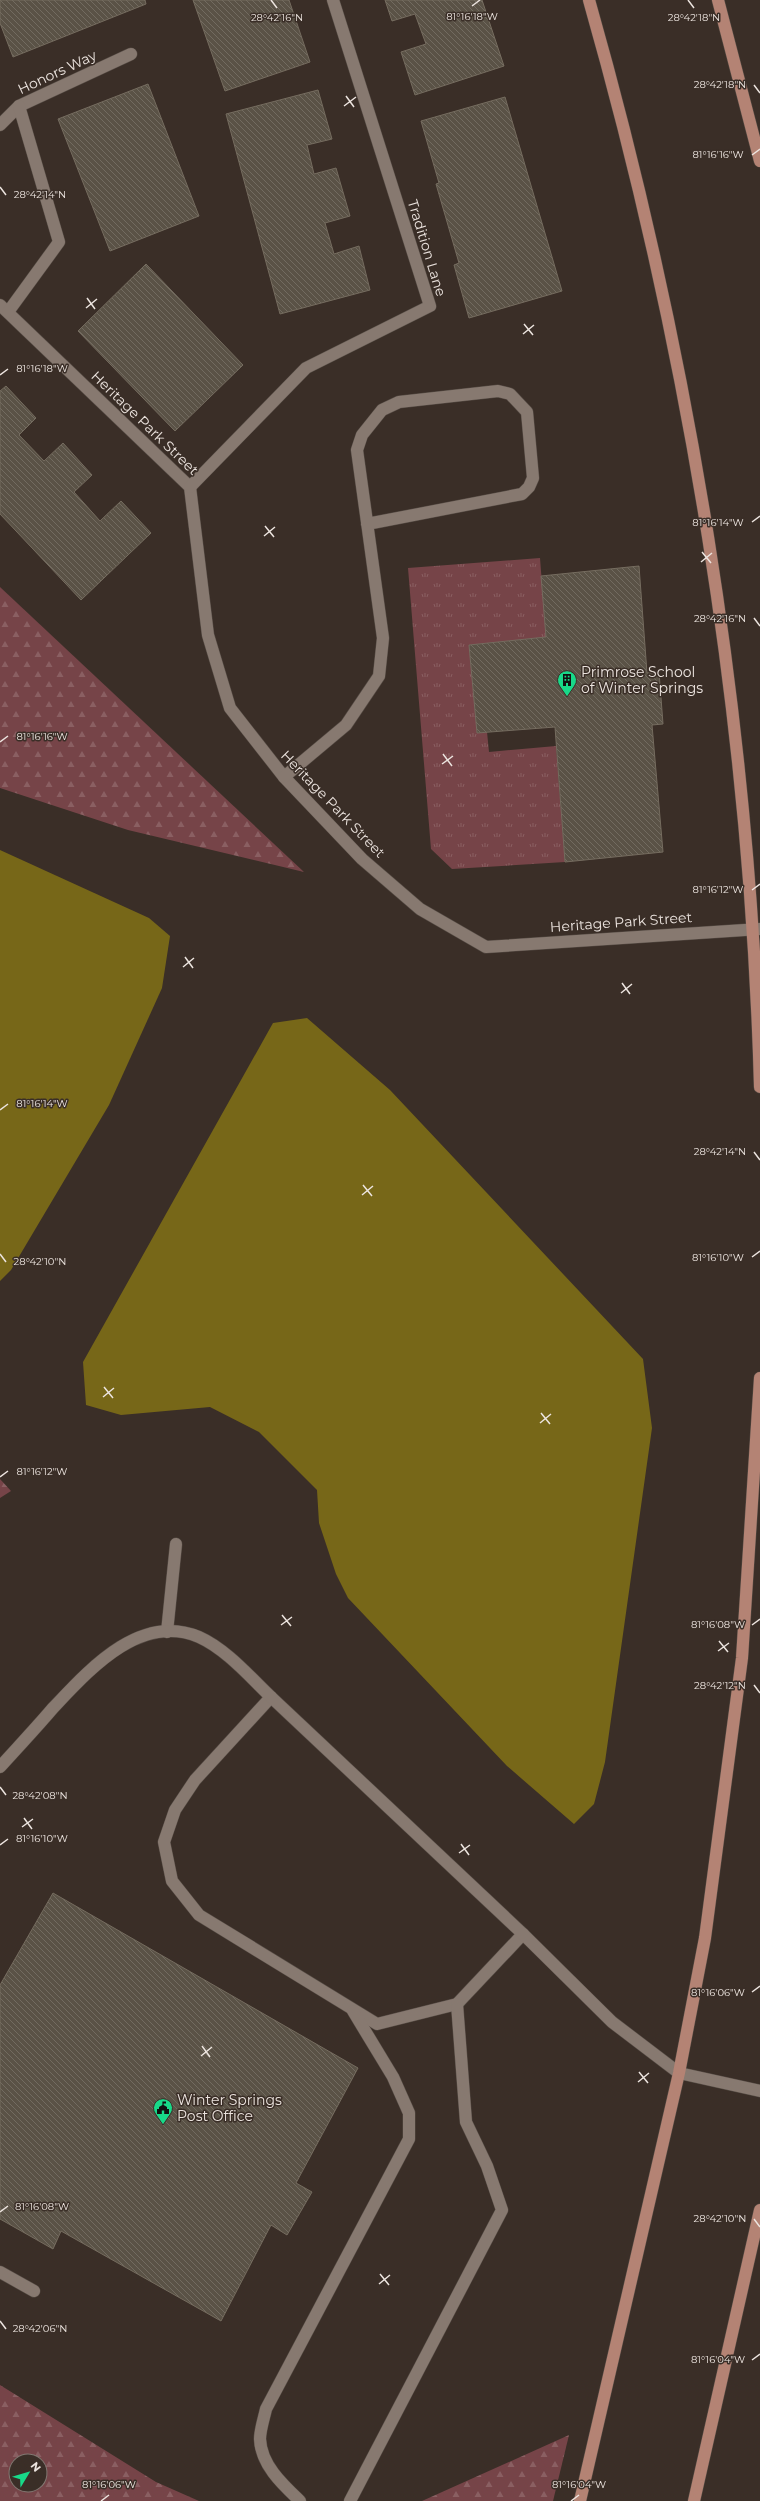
<svg xmlns="http://www.w3.org/2000/svg" width="760" height="2501" viewBox="0 0 760 2501" font-family="Montserrat,sans-serif">
  <style>
    .forest { fill: url(#forest-firs); fill-rule: evenodd }
    .park { fill: url(#park-tufts) }
    .water { fill: #776718 }
    .building { fill: url(#building-back-hatch); stroke: #756c5f }
    .lines { fill: none; stroke-linecap: round; stroke-linejoin: round }
    .minor-casing { stroke: #564c45; stroke-width: 13 }
    .major-casing { stroke: #564c45; stroke-width: 13 }
    .minor { stroke: #877970; stroke-width: 12 }
    .major { stroke: #b48374; stroke-width: 12 }
    .ticks { fill: none; stroke: #ece4df; stroke-width: 1.5 }
    .labels { text-anchor: middle; dominant-baseline: central; stroke-width: 3; stroke-linejoin: round; paint-order: stroke }
    .street-label { font-size: 14px; fill: #ece4df; stroke: #3a2e27 }
    .poi-label { font-size: 14px; fill: #ece4df; stroke: #3a2e27; text-anchor: start }
    .ticks-label { font-size: 10px; text-anchor: middle; fill: #ece4df; stroke: #3a2e27; stroke-width: 3; stroke-linejoin: round; paint-order: stroke }
  </style>
  <defs>
    <pattern id="forest-firs" width="22" height="20" patternUnits="userSpaceOnUse"><rect width="22" height="20" fill="#764448"/><path d="M5 1l3.5 6h-7zM16 11l3.5 6h-7z" fill="#8a5f62"/></pattern>
    <pattern id="park-tufts" width="24" height="20" patternUnits="userSpaceOnUse"><rect width="24" height="20" fill="#764448"/><path d="M3 7l-1-3M5 7V3M7 7l1-3M15 17l-1-3M17 17v-4M19 17l1-3" fill="none" stroke="#8a5f62"/></pattern>
    <pattern id="building-back-hatch" width="6" height="6" patternUnits="userSpaceOnUse"><rect width="6" height="6" fill="#5a5246"/><path d="M-1 5l2 2M0 0l6 6M5-1l2 2" fill="none" stroke="#726b60"/></pattern>
  </defs>
  <rect width="100%" height="100%" fill="#3a2e27"/>
  <g class="forest">
    <path d="M0,587L304,872L128,830L0,788Z"/>
    <path d="M0,1479L11,1491L0,1498Z"/>
    <path d="M0,2385L156,2482L199,2501H0ZM16,2461H40V2485H16Z"/>
    <path d="M569,2435L553,2501H422Z"/>
  </g>
  <path class="park" d="M540,558L546,637L469,645L477,733L487,732L489,752L556,746L565,862L452,869L431,849L408,568Z"/>
  <g class="water">
    <path d="M0,850L149,918L170,936L162,988L109,1105L11,1270L0,1281Z"/>
    <path d="M307,1018L390,1090L643,1359L652,1428L605,1762L594,1804L574,1824L507,1766L348,1598L336,1574L319,1523L317,1490L259,1432L210,1407L121,1415L86,1405L83,1362L273,1023Z"/>
  </g>
  <g class="building">
    <path d="M0,0H145L146,4L13,57L0,23Z"/>
    <path d="M193,0H289L310,62L225,91Z"/>
    <path d="M385,0H482L504,66L415,95L401,52L426,44L415,14L392,21Z"/>
    <path d="M148,84L199,216L110,251L58,119Z"/>
    <path d="M318,90L332,139L307,145L314,174L336,168L350,216L325,223L334,254L359,246L370,290L280,314L226,114Z"/>
    <path d="M505,97L562,291L469,318L454,265L459,263L436,184L439,183L421,121Z"/>
    <path d="M146,264L243,365L175,431L78,331Z"/>
    <path d="M6,386L36,418L19,435L44,461L63,443L92,475L74,492L100,521L121,501L151,533L81,600L0,514V391Z"/>
    <path d="M639,566L647,673L659,672L663,724L652,725L663,852L565,862L555,727L477,733L469,645L546,637L541,576Z"/>
    <path d="M53,1893L358,2068L296,2183L312,2192L287,2235L271,2225L221,2321L61,2231L53,2249L0,2219V1985Z"/>
  </g>
  <g class="lines">
    <g class="minor-casing">
      <g id="minor">
        <path d="M0,125L19,106L131,54"/>
        <path d="M0,305L190,487L208,635L230,708L284,777L362,859L420,909L486,947L760,929"/>
        <path d="M8,312L59,242L19,106"/>
        <path d="M190,487L306,368L430,306L333,0"/>
        <path d="M284,777L346,725L379,676L383,638L357,450L362,435L382,410L399,402L498,391L510,394L527,412L533,478L529,487L522,494L367,524"/>
        <path d="M167,1632L176,1544"/>
        <path d="M271,1697L195,1780L175,1810L164,1842L172,1881L199,1915L377,2024L457,2004L523,1934"/>
        <path d="M0,1767C18,1747 36,1728 53,1708C89,1670 140,1612 199,1637C226,1649 250,1677 271,1697L523,1934L612,2022L679,2073L760,2091"/>
        <path d="M0,2272L34,2291"/>
        <path d="M300,2501C283,2485 261,2465 260,2439C260,2430 264,2418 266,2409L409,2139V2113L393,2077L353,2011"/>
        <path d="M350,2501L502,2210L487,2166L466,2122L457,2004"/>
      </g>
    </g>
    <g class="major-casing">
      <g id="major">
        <path d="M589,0C689,351 750,722 760,1087"/>
        <path d="M718,0L760,161"/>
        <path d="M580,2501L679,2073L705,1938L742,1658L760,1378"/>
        <path d="M694,2501L760,2210"/>
      </g>
    </g>
    <use href="#minor" class="minor"/>
    <use href="#major" class="major"/>
  </g>
  <path class="ticks" d="M271,0L277,8M688,0L694,8M472,6L480,0M754,85L760,93M346,96L354,107M344,106L356,97M752,155L760,149M0,187L6,195M87,298L95,309M86,308L97,299M524,324L533,335M523,334L534,325M0,375L8,369M752,522L760,516M265,526L274,537M264,536L275,527M702,552L711,563M701,562L712,553M754,618L760,626M0,742L8,736M443,754L452,766M442,764L453,756M752,890L760,884M185,957L193,968M183,967L194,958M622,983L630,994M621,993L632,984M0,1110L8,1104M754,1152L760,1160M363,1185L372,1196M362,1195L373,1186M0,1254L6,1262M752,1257L760,1251M104,1387L113,1398M103,1397L114,1388M541,1413L550,1424M540,1423L551,1414M0,1477L8,1471M282,1615L291,1626M281,1625L292,1617M752,1625L760,1619M719,1641L728,1652M718,1651L729,1643M754,1685L760,1693M0,1787L6,1795M24,1818L32,1829M22,1827L33,1819M461,1844L469,1855M0,1845L8,1839M459,1853L470,1845M752,1992L760,1986M202,2046L210,2057M201,2056L212,2047M639,2072L648,2083M638,2082L649,2073M0,2212L8,2206M754,2219L760,2227M380,2274L389,2285M379,2284L390,2275M0,2321L6,2329M752,2360L760,2354M101,2501L109,2495M571,2501L579,2495"/>
  <defs>
    <g id="building-pin" transform="scale(1)"><path d="M0 17L-7.5 6A9.5 9.5 0 1 1 7.5 6Z" fill="#18d989" stroke="#3a2e27"/><path d="M-4-6H4V6H1V3H-1V6H-4ZM-2.5-4.3h1.7v1.8h-1.7ZM.8-4.3h1.7v1.8H.8ZM-2.5-1h1.7V.8h-1.7ZM.8-1h1.7V.8H.8Z" fill="#111"/></g>
    <g id="civic-pin" transform="scale(1)"><path d="M0 17L-7.5 6A9.5 9.5 0 1 1 7.5 6Z" fill="#18d989" stroke="#3a2e27"/><path d="M-.6-6.5H3V-4.5H.6V-3L4-1V1h2V6H-6V1h2V-1L-.6-3ZM-1.2 2.5V6h2.4V2.5Z" fill="#111"/></g>
  </defs>
  <g fill-rule="evenodd">
    <use href="#building-pin" x="567" y="680"/>
    <use href="#civic-pin" x="163" y="2108"/>
  </g>
  <g class="labels">
    <g class="street-label">
      <text transform="translate(57 72) rotate(-25)">Honors Way</text>
      <text transform="translate(427 248) rotate(73)">Tradition Lane</text>
      <text transform="translate(145 423) rotate(44)">Heritage Park Street</text>
      <text transform="translate(333 804) rotate(46)">Heritage Park Street</text>
      <text transform="translate(621 922) rotate(-4)">Heritage Park Street</text>
    </g>
    <g class="poi-label">
      <text x="581" y="672">Primrose School<tspan x="581" dy="16">of Winter Springs</tspan></text>
      <text x="177" y="2100">Winter Springs<tspan x="177" dy="16">Post Office</tspan></text>
    </g>
  </g>
  <g class="ticks-label">
    <text x="472" y="20">81°16'18"W</text>
    <text x="277" y="21">28°42'16"N</text>
    <text x="694" y="21">28°42'18"N</text>
    <text x="720" y="88">28°42'18"N</text>
    <text x="718" y="158">81°16'16"W</text>
    <text x="40" y="198">28°42'14"N</text>
    <text x="42" y="372">81°16'18"W</text>
    <text x="718" y="526">81°16'14"W</text>
    <text x="720" y="622">28°42'16"N</text>
    <text x="42" y="740">81°16'16"W</text>
    <text x="718" y="893">81°16'12"W</text>
    <text x="42" y="1107">81°16'14"W</text>
    <text x="720" y="1155">28°42'14"N</text>
    <text x="718" y="1261">81°16'10"W</text>
    <text x="40" y="1265">28°42'10"N</text>
    <text x="42" y="1475">81°16'12"W</text>
    <text x="718" y="1628">81°16'08"W</text>
    <text x="720" y="1689">28°42'12"N</text>
    <text x="40" y="1799">28°42'08"N</text>
    <text x="42" y="1842">81°16'10"W</text>
    <text x="718" y="1996">81°16'06"W</text>
    <text x="42" y="2210">81°16'08"W</text>
    <text x="720" y="2222">28°42'10"N</text>
    <text x="40" y="2332">28°42'06"N</text>
    <text x="718" y="2363">81°16'04"W</text>
    <text x="109" y="2488">81°16'06"W</text>
    <text x="579" y="2488">81°16'04"W</text>
  </g>
  <g transform="translate(28 2473) rotate(52)"><circle r="19" fill="#3a2e27" stroke="#817771"/>
  <path d="M0-3L7 15L0 10L-7 15Z" fill="#18d989"/>
  <text y="-6" font-size="11" font-weight="bold" text-anchor="middle" fill="#ece4df">N</text>
  </g>
</svg>
